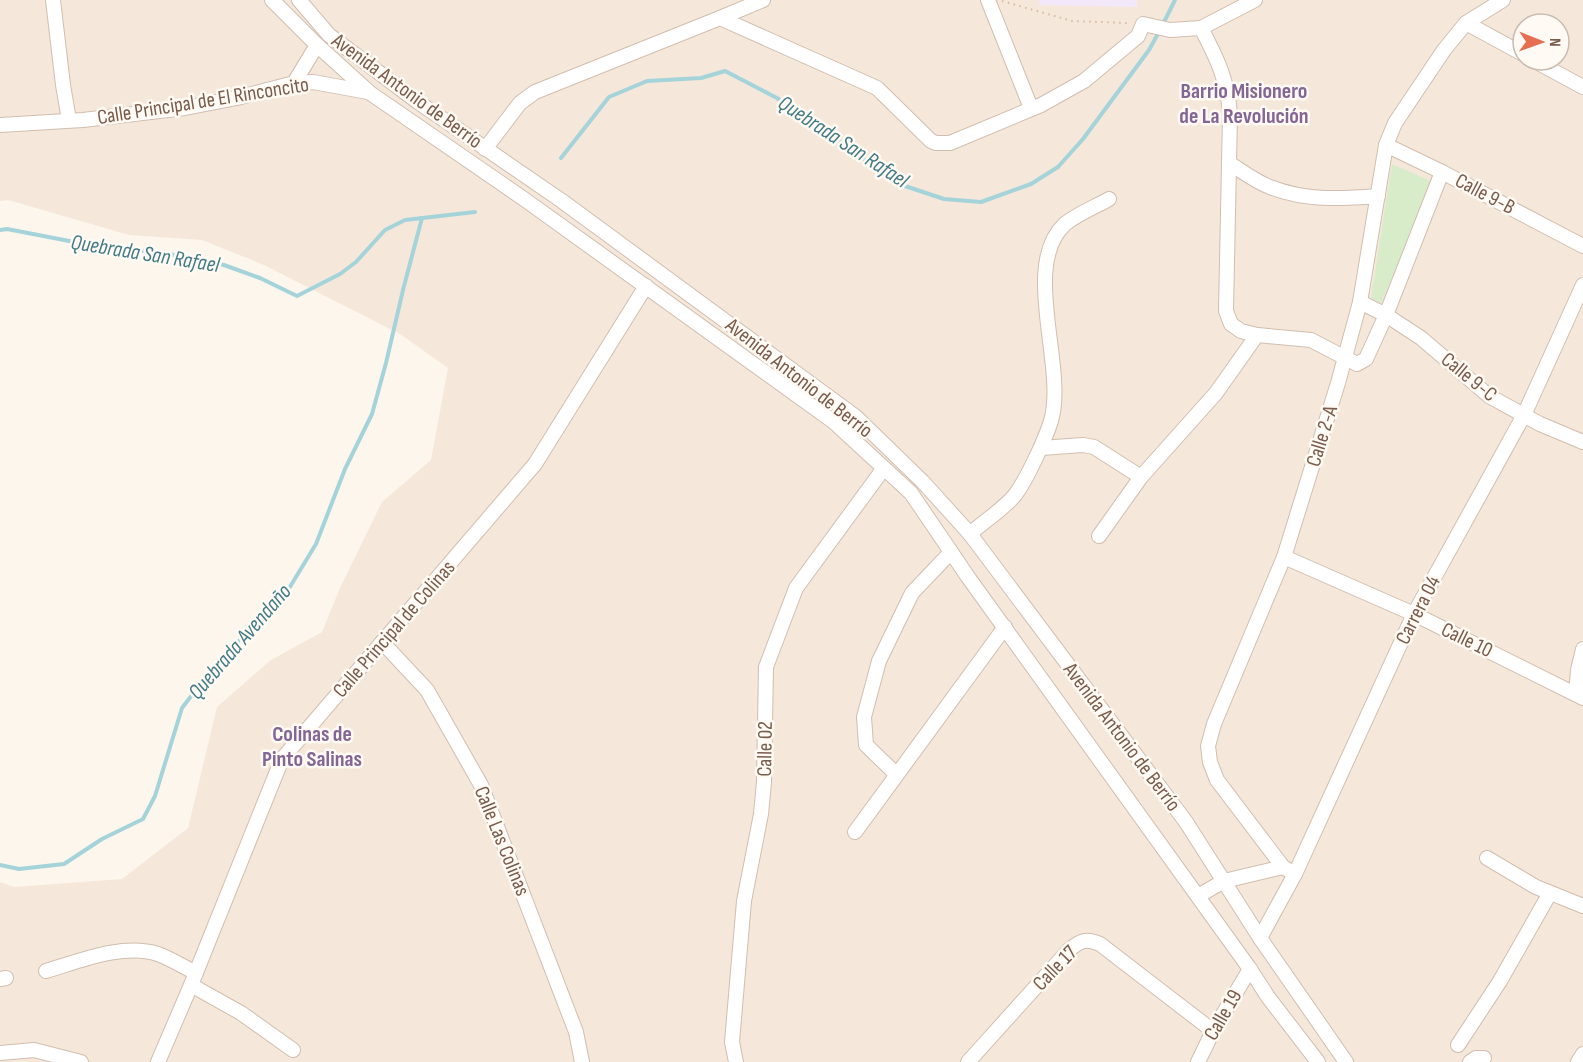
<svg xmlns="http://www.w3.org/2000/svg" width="1583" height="1062" viewBox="0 0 1583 1062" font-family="'Sofia Sans Condensed',sans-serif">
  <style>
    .residential { fill: #f5e8da; fill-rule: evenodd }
    .education { fill: #f3e8fa }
    .green { fill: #d8ecc9 }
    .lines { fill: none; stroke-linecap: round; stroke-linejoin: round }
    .stream { stroke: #a5d3da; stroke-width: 4 }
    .minor-casing { stroke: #d1beb0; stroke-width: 16 }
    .path { stroke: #d9b8a5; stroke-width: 2; stroke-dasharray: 1.5 4.5; stroke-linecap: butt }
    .minor { stroke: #fff; stroke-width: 14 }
    .labels { text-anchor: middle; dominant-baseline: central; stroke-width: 5; stroke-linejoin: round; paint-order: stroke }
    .street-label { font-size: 21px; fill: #7a5c4d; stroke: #fffaf3 }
    .neighbourhood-label { font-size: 22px; font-weight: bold; fill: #846695; stroke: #fffaf3 }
    .water-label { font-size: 22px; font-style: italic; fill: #437c86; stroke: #fffaf3 }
  </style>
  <rect width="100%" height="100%" fill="#fdf6ec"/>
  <path class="residential" d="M0,0H1583V1062H0V882L14,887L122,879L188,828L217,707L271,660L322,632L340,588L382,502L431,460L448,368L400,334L264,265L202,240L129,235L8,200L0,201ZM1523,24H1559V60H1523Z"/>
  <path class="education" d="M1039,0H1137V7L1039,5Z"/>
  <path class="green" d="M1392,164L1433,182L1381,303L1371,298Z"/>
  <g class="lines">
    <g class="stream">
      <path d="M1162,26L1175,0"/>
      <path d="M561,158L609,97L647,81L701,78L725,71L777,98L899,184L944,199L981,202L1031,184L1058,167L1083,139L1149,50L1159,32"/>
      <path d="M0,230L7,229L90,245L164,253L224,265L260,278L297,296L340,274L356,262L385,230L405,220L475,212"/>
      <path d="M0,865L19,869L64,864L102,839L143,819L155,796L182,708L218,661L282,600L316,544L345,469L372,414L386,363L403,290L422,218"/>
    </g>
    <g class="minor-casing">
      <g id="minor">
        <path d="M53,0L63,85L69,120"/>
        <path d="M272,0L317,45L370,93L524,199L834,422L911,493L968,577L1250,969L1268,997L1318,1062"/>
        <path d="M299,0L329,35L418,102L562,201L856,417L923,482L970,534L1186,822L1260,938L1346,1062"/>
        <path d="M988,0L1031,108"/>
        <path d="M720,18L763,0"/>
        <path d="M1466,23L1523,54"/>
        <path d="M1201,28C1217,58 1228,81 1230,115L1226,311L1231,324L1241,331L1257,335L1311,340L1357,364L1366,359L1386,315L1442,172"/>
        <path d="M1533,60L1583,87"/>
        <path d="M294,83L317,45"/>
        <path d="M0,125L83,120L185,108L237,98L294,83L313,82L368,92"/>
        <path d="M1386,145L1442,172L1583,246"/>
        <path d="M485,149L520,103L535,92L720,18L877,88L931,141L936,143H950L1041,105L1084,81L1138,36L1143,24L1170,30L1201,28L1255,0"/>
        <path d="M1229,163C1242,171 1256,182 1270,187C1305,201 1341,199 1378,196"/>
        <path d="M1360,302L1386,315L1421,338L1489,396L1540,424L1583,442"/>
        <path d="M1041,448L1083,445L1094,447L1141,477"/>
        <path d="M970,534C983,522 1005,508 1015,495C1027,479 1045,440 1051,421C1067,367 1020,265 1065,224C1077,214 1095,207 1109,199"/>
        <path d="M1099,536L1141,477L1216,393L1257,335"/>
        <path d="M1284,557L1414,614L1583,698"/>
        <path d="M382,642L427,690L481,785L576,1032L582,1062"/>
        <path d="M1576,694L1578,670L1583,649"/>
        <path d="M896,774L866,745L864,717L879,661L912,593L951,552"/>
        <path d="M855,832L1005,627"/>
        <path d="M1487,858L1536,887L1583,906"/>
        <path d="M1295,874L1283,867L1217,780L1210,762L1208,746L1214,724L1284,557L1338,383L1360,302L1386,145L1395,123L1444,50L1466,23L1503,0"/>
        <path d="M1198,896L1224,881L1283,867"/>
        <path d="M1260,938L1295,874L1414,614L1524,415L1583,285"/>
        <path d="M46,971C80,961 122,943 158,954C171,959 184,967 196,973"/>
        <path d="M0,979L6,978"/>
        <path d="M191,985L241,1013L293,1050"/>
        <path d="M1458,1045L1500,981L1550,893"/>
        <path d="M0,1053L34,1050L81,1062"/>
        <path d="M158,1062L191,985L282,759L535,464L646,286"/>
        <path d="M736,1062L732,1042L744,901L761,814L764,782L766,667L796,588L884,468"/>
        <path d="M968,1062L1069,950C1081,940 1087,938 1100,944L1213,1031"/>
        <path d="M1198,1062L1213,1031L1250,969"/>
        <path d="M1470,1062L1476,1058H1484"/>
        <path d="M1578,1062L1583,1054"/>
      </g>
    </g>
    <path class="path" d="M1002,1L1072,21L1128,23"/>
    <use href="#minor" class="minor"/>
  </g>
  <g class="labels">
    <g class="street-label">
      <text transform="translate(407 91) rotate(36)">Avenida Antonio de Berrío</text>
      <text transform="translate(203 101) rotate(-9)">Calle Principal de El Rinconcito</text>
      <text transform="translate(1485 194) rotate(28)">Calle 9-B</text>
      <text transform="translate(1469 377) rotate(39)">Calle 9-C</text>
      <text transform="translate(799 378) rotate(38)">Avenida Antonio de Berrío</text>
      <text transform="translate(1322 436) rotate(-73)">Calle 2-A</text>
      <text transform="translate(1418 610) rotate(-63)">Carrera 04</text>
      <text transform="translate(394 629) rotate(-49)">Calle Principal de Colinas</text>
      <text transform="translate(1467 640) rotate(26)">Calle 10</text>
      <text transform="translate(1122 737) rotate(53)">Avenida Antonio de Berrío</text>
      <text transform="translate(765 749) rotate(-89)">Calle 02</text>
      <text transform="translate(502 841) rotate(68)">Calle Las Colinas</text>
      <text transform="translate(1055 968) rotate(-46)">Calle 17</text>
      <text transform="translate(1223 1015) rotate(-60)">Calle 19</text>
    </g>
    <g class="neighbourhood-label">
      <text x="1244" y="91">Barrio Misionero<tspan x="1244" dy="25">de La Revolución</tspan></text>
      <text x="312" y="734">Colinas de<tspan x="312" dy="25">Pinto Salinas</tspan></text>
    </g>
    <g class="water-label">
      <text transform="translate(843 142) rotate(33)">Quebrada San Rafael</text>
      <text transform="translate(145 254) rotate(9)">Quebrada San Rafael</text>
      <text transform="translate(240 642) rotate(-49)">Quebrada Avendaño</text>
    </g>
  </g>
  <g transform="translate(1541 42) rotate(91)"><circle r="28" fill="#fffaf3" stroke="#cabbb1" stroke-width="1.5"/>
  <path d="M0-4.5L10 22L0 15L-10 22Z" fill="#e76f51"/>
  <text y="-9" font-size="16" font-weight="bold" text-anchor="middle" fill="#7a5c4d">N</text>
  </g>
</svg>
